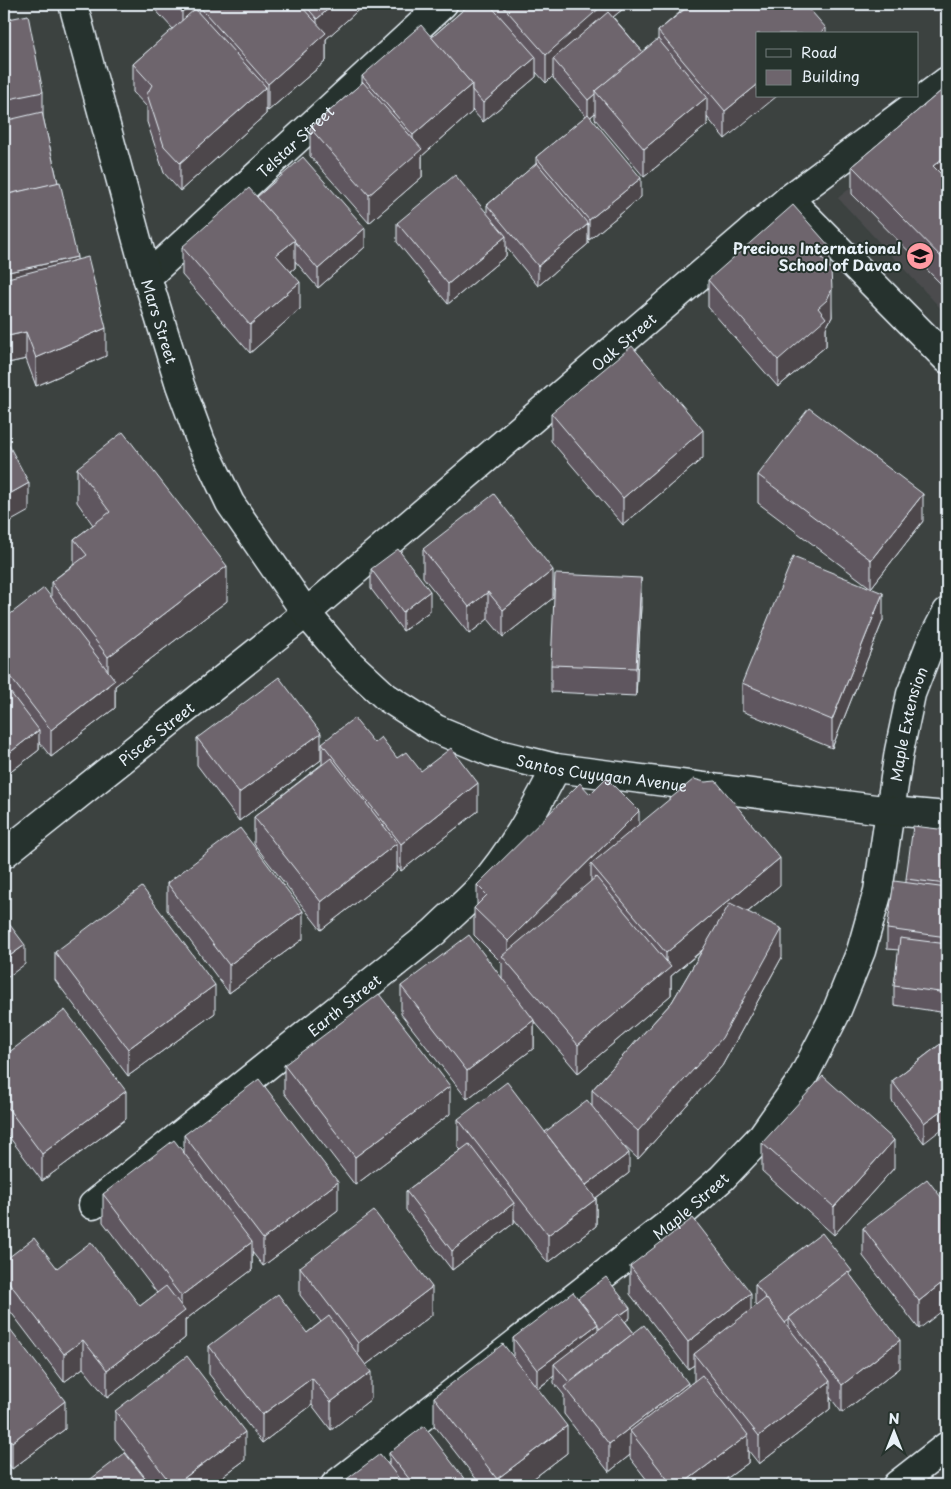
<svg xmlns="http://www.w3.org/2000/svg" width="951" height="1489" viewBox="0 0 951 1489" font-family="'Playpen Sans',sans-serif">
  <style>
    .built { fill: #4b4c4e }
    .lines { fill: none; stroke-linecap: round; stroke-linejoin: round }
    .minor-casing { stroke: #e8f1f8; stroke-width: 31 }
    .tertiary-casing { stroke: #e8f1f8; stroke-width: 31 }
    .primary-casing { stroke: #e8f1f8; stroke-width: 31 }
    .minor { stroke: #26332d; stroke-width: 28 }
    .tertiary { stroke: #26332d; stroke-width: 28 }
    .primary { stroke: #26332d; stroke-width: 28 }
    .wall { fill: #5f575e; stroke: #e8f1f8 }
    .shaded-wall { fill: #4d474c; stroke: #e8f1f8 }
    .building { fill: #6e656d; stroke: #e8f1f8 }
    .labels { text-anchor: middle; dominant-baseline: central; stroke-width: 4; stroke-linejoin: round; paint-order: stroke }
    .street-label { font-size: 15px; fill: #e8f1f8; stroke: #26332d }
    .poi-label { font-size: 15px; font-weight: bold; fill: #e8f1f8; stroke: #26332d; text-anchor: end }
  </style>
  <rect width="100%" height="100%" fill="#3c4240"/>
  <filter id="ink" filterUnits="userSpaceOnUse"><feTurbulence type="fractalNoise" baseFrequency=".02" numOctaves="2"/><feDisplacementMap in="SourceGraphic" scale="10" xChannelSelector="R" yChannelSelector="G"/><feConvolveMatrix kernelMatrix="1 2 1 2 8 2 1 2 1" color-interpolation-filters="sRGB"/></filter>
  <g filter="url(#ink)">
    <path class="built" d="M947,111V315L838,198Z"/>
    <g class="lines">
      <g class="minor-casing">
        <g id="minor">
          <path d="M789,199L947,359"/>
          <path id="s1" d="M147,277L443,4"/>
          <path id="s2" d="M4,854L306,613L789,199L947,81"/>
          <path id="s3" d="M93,1205L434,932C449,917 465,904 479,889C511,853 534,811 556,768"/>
          <path id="s4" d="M335,1485L680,1215L722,1178L762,1136L801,1081L835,1015L861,951L878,891L899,751L911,694L930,645L947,612"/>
        </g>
      </g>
      <g class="tertiary-casing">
        <g id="tertiary">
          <path id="s5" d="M73,4L147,277L180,385L201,442L230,503L306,613L345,659L386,697L436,729L491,752L556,768L891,811L947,816"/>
        </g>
      </g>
      <g class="primary-casing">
        <path id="primary" d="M897,1485L947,1446"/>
      </g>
      <use href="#minor" class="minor"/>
      <use href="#tertiary" class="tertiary"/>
      <use href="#primary" class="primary"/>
    </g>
    <g class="wall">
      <path d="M4,4L7,12V19L43,92V117L58,183L77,260L106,356L36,386L26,359L8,363L4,347Z"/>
      <path d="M150,4H365L326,39V61L268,111L266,109V114L180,191L164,173L147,122V107L133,92V64L173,29Z"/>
      <path d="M470,4H629L613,17L643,52L658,40V31L686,7L683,4H805L826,34L725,139L707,117V125L644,177L595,119V113L590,118L641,197L589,240L588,239V244L538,286L506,247V256L448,304L397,242V223L487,213V205L536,164V157L586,116L553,78V76L546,83L536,72V77L483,122L472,110V112L422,156V177L369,223L310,156V128L362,83V76L431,38Z"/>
      <path d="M947,86V290L852,194V166Z"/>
      <path d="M257,197L365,247L318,288L295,261V268L291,271L300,309L250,353L182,275V247Z"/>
      <path d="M830,269L832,317L826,328V346L778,387L708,307V280Z"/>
      <path d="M551,413L703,458L623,525L551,441Z"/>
      <path d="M77,468L227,601L115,686V708L51,757L39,742V750L4,777V619L51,597V582L74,564V539L93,525L77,502Z"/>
      <path d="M758,475L923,521L871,588L883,620L832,748L742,711V683L871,588L758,503Z"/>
      <path d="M423,549L553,598L503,637L488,619L469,634L423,577Z"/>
      <path d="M371,569L430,611L403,631L371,589Z"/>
      <path d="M641,606L636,696L551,692V665Z"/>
      <path d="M947,682V731H946V703Z"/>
      <path d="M197,738L321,760L239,821L197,765Z"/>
      <path d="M322,743H374L397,758L421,771L478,811L401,871L397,866V871L321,930L254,844V817L322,764Z"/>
      <path d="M590,794L639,825L780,885L748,912L782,957L722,1066L638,1159L621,1143L629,1173L596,1198V1226L548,1263L514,1219V1223L452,1270L406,1210V1191L461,1150L458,1147V1119L545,1132L592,1106V1090L672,1002L702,951L671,976V995L578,1073L534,1021V1048L467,1099L401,1014V986L502,979V963L474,935V908L477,905V885Z"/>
      <path d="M947,830V1013L894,1005V986L899,950L887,949V929L906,883V879Z"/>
      <path d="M167,883L303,939L229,993L167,910Z"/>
      <path d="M55,952L215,1013L128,1076L55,980Z"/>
      <path d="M947,1039L924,1143L892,1101V1081Z"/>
      <path d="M4,1056L126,1119L42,1181L4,1130Z"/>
      <path d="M284,1065L450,1114L355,1185L284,1093Z"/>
      <path d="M184,1135L338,1210L263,1266L252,1252V1270L185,1320V1338L107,1398L83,1368L64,1382L4,1303V1261L57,1268L140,1306L157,1293L103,1222V1194L184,1154Z"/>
      <path d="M762,1143L894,1168L834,1235L762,1171Z"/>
      <path d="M947,1205L919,1329L863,1256V1228Z"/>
      <path d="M630,1266L751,1310L757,1306L755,1304V1284L852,1277L900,1368L842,1413L830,1397V1409L759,1464L748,1450V1463L718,1485H651L630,1458V1455L609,1472L564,1414V1395L554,1383V1376L538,1389L567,1453L525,1485H481L434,1425V1397L513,1357V1338L578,1298L630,1318L625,1321L634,1333L688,1386L694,1381V1365L688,1369L630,1294Z"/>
      <path d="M300,1267L432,1315L366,1365L371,1399L331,1430L312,1405L262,1443L209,1374V1346L307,1333L321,1322L300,1295Z"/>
      <path d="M4,1321L65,1429L12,1469L4,1458Z"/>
      <path d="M115,1411L245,1460L211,1485H151L115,1439Z"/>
      <path d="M389,1453L469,1485H339L389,1465Z"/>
    </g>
    <g class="shaded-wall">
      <path d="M191,4H223L198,5V26L182,40V12Z"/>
      <path d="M334,4H365L326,39V61L268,111V84L317,41V19Z"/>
      <path d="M601,4H629L602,26L553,59V76L546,83V55Z"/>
      <path d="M826,28V34H819Z"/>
      <path d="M536,57V77L483,122V103Z"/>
      <path d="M472,84V112L422,156V177L369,223V195L413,156V135Z"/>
      <path d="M757,85V96H777L725,139V111Z"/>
      <path d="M266,87V114L180,191V163Z"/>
      <path d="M595,94V113L588,119V100Z"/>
      <path d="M707,97V125L644,177V149Z"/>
      <path d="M947,155V183L933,166Z"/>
      <path d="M641,178V197L589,240V220Z"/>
      <path d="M588,224V244L538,286V266Z"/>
      <path d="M365,228V247L318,288V269Z"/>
      <path d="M506,236V256L448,304V284Z"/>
      <path d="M295,240V268L276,283V255Z"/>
      <path d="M830,247V275L820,255Z"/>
      <path d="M77,257V284L4,301V273Z"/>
      <path d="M300,282V309L250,353V325Z"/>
      <path d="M832,289V317L826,328V346L778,387V360Z"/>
      <path d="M106,328V356L36,386V358Z"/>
      <path d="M26,332V359L8,363V336Z"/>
      <path d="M703,430V458L623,525V498Z"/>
      <path d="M29,483V511L4,525V497Z"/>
      <path d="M923,494V521L871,588V560Z"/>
      <path d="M227,566V601L115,686V708L51,757V730L108,686V657Z"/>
      <path d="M553,570V598L503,637V610Z"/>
      <path d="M641,578V606L636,696V668Z"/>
      <path d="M430,591V611L403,631V612Z"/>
      <path d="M488,592V619L469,634V607Z"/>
      <path d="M883,593V620L832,748V720Z"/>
      <path d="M39,730V750L4,777V757Z"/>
      <path d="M321,733V760L239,821V793Z"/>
      <path d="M478,783V811L401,871V844Z"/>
      <path d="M639,811V839L591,864V886L508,962V941Z"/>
      <path d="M397,843V871L321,930V902Z"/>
      <path d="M780,858V885L671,976V995L578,1073V1045L666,971V953Z"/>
      <path d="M947,872V891L946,904V884Z"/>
      <path d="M303,911V939L229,993V965Z"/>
      <path d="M782,929V957L722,1066L638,1159V1131Z"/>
      <path d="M25,945V964L4,980V960Z"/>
      <path d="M215,985V1013L128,1076V1049Z"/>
      <path d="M534,1020V1048L467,1099V1071Z"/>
      <path d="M450,1086V1114L355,1185V1157Z"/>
      <path d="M126,1091V1119L42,1181V1154Z"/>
      <path d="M947,1106V1125L924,1143V1123Z"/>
      <path d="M894,1140V1168L834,1235V1207Z"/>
      <path d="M629,1153V1173L585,1206V1186Z"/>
      <path d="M338,1182V1210L263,1266V1239Z"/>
      <path d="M596,1199V1226L548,1263V1235Z"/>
      <path d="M514,1203V1223L452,1270V1251Z"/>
      <path d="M252,1242V1270L185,1320V1338L107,1398V1370L181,1314V1296Z"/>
      <path d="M947,1279V1307L919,1329V1301Z"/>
      <path d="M432,1287V1315L358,1371V1343Z"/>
      <path d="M751,1293V1321L694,1354V1365L688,1369V1342Z"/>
      <path d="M630,1308V1318L601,1340V1330Z"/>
      <path d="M789,1319V1339L785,1323Z"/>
      <path d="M598,1324V1343L554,1364V1376L537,1389V1370Z"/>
      <path d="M83,1340V1368L64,1382V1354Z"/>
      <path d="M900,1340V1368L842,1413V1385Z"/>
      <path d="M371,1372V1399L331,1430V1402Z"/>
      <path d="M312,1378V1405L262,1443V1415Z"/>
      <path d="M830,1381V1409L759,1464V1436Z"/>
      <path d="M688,1383V1411L630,1431V1455L609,1472V1444Z"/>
      <path d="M65,1401V1429L12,1469V1442Z"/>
      <path d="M567,1426V1453L525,1485H497V1479Z"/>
      <path d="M245,1432V1460L211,1485H175Z"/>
      <path d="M748,1435V1463L718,1485H681Z"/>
    </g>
    <g class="building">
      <path d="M4,4H5L7,12H4Z"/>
      <path d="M175,4H191L182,12Z"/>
      <path d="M200,4H299L326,33L268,84L198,5Z"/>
      <path d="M304,4H334L317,19Z"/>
      <path d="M470,4H489L536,57L483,103L472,90V84L431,38Z"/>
      <path d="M501,4H601L602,6L546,55Z"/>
      <path d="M691,4H805L826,28L819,34H757V85L725,111L658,31Z"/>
      <path d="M195,9L266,87L180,163L164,146L147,94L152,85L133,64Z"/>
      <path d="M608,12L643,52L595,91V94L588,100L553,59Z"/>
      <path d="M28,15L43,92L4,100V20Z"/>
      <path d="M421,25L472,84L413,135L362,76Z"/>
      <path d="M658,39L707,97L644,149L595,91Z"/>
      <path d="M363,82L422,149L369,195L310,128Z"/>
      <path d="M947,86V155L933,166L947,180V263L852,166Z"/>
      <path d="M42,112L58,183L4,195V121Z"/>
      <path d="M588,114L641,178L589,220L536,157Z"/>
      <path d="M303,157L365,228L318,269L257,197Z"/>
      <path d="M537,163L588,224L538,266L487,205Z"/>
      <path d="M455,175L506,236L448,284L397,223Z"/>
      <path d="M60,182L77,257L4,273V195Z"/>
      <path d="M249,188L295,240L276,255L300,282L250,325L182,247Z"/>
      <path d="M793,205L830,247L820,255L831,270L832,289L827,300L818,308L826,318L778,360L708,280Z"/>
      <path d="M88,257L106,328L36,358L26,332L8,336L4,319V279Z"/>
      <path d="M632,346L703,430L623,498L551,413Z"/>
      <path d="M809,408L923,494L871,560L758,475Z"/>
      <path d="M123,432L227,566L108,657L51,582L87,555L74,539L110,512L77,468Z"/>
      <path d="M4,436L29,483L4,497Z"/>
      <path d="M494,494L553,570L503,610L488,592L469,607L423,549Z"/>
      <path d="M398,549L430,591L403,612L371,569Z"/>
      <path d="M793,557L883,593L832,720L742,683Z"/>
      <path d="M555,574L641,578L636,668L551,665Z"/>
      <path d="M44,588L115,680L51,730L4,669V619Z"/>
      <path d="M279,677L321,733L239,793L197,738Z"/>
      <path d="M947,682V703H946Z"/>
      <path d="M4,684L39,730L4,757Z"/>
      <path d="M354,718L374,743L381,737L397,758L406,752L421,771L451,748L478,783L401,844L322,743Z"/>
      <path d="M331,758L397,843L321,902L254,817Z"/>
      <path d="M606,778L639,811L508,941L474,908L487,895L477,885L580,783L590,794Z"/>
      <path d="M694,779L705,782L716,781L780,858L666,953L591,864Z"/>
      <path d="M913,826L947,830V872L946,884L906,879Z"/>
      <path d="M240,828L303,911L229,965L167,883Z"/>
      <path d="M596,877L671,967L578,1045L502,956Z"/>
      <path d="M894,881L947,888V937L887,929Z"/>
      <path d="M142,887L215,985L128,1049L55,952Z"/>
      <path d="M730,903L782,929L722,1038L638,1131L592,1090L672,1002Z"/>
      <path d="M4,917L25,945L4,960Z"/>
      <path d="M469,935L534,1020L467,1071L401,986Z"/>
      <path d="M900,938L947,944V993L894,986Z"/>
      <path d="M379,994L450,1086L355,1157L284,1065Z"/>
      <path d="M65,1010L126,1091L42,1154L4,1103V1056Z"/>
      <path d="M947,1039V1106L924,1123L892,1081Z"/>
      <path d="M823,1076L894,1140L834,1207L762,1143Z"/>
      <path d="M259,1079L338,1182L263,1239L184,1135Z"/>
      <path d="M507,1082L596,1199L548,1235L458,1119Z"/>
      <path d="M587,1100L629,1153L586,1185L545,1132Z"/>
      <path d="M174,1140L252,1242L181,1296L103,1194Z"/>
      <path d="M469,1144L514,1203L452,1251L406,1191Z"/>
      <path d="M927,1179L947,1205V1279L919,1301L863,1228Z"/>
      <path d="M374,1211L432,1287L358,1343L300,1267Z"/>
      <path d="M693,1218L751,1293L688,1342L630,1266Z"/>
      <path d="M822,1233L852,1271L849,1273L848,1272L789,1318L790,1319L785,1323L755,1284Z"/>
      <path d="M34,1238L57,1268L91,1242L140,1306L166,1286L185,1311L107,1370L83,1340L64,1354L4,1276V1261Z"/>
      <path d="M848,1272L900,1340L842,1385L789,1318Z"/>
      <path d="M606,1277L630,1308L620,1315L619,1314L600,1329L598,1326V1324L578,1298Z"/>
      <path d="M573,1292L598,1324L537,1370L513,1338Z"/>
      <path d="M278,1294L307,1333L329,1316L371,1372L331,1402L312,1378L262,1415L209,1346Z"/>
      <path d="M766,1298L830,1381L759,1436L694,1354Z"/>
      <path d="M619,1314L634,1333L569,1382L554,1364Z"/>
      <path d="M4,1321L65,1401L12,1442L4,1430Z"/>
      <path d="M644,1325L688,1383L609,1444L564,1387Z"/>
      <path d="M503,1344L567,1426L497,1479L434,1397Z"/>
      <path d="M187,1356L245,1432L175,1485H172L115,1411Z"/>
      <path d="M702,1375L748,1435L681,1485H672L630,1431Z"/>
      <path d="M424,1426L469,1485H403L410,1480L389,1453Z"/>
      <path d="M125,1453L150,1485H83Z"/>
      <path d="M380,1454L404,1485H339Z"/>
    </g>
  </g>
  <defs>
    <g id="school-disc" transform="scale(1.4375)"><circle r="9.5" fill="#ff9aa2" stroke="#26332d"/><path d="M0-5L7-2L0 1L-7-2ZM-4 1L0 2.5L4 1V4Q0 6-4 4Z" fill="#111"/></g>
  </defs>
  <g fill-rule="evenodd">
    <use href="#school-disc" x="920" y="256"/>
  </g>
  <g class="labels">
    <g class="street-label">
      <text stroke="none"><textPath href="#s1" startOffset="201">Telstar Street</textPath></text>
      <text stroke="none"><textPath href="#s5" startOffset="329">Mars Street</textPath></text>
      <text stroke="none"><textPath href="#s2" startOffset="804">Oak Street</textPath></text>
      <text stroke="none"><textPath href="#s4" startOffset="995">Maple Extension</textPath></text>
      <text stroke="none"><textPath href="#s2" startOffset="194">Pisces Street</textPath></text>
      <text stroke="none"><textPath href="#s5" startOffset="1006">Santos Cuyugan Avenue</textPath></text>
      <text stroke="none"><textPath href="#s3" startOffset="321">Earth Street</textPath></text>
      <text stroke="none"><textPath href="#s4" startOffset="452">Maple Street</textPath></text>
    </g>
    <g class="poi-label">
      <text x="901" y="247">Precious International<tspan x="901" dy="17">School of Davao</tspan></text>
    </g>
  </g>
  <rect width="951" height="1489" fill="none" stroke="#26332d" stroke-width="20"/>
  <rect x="10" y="10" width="931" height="1469" fill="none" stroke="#e8f1f8" stroke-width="2" filter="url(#ink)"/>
  <rect x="756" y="32" width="162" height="65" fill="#26332d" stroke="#747f7e"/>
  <rect x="766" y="49" width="25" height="8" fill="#26332d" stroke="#747f7e"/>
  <text x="801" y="58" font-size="15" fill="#e8f1f8">Road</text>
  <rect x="766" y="70" width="25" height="15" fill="#6e656d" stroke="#747f7e"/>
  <text x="801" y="82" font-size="15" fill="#e8f1f8">Building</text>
  <g transform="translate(894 1432)" stroke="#26332d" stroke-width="4" paint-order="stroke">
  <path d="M0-4L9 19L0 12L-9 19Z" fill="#e8f1f8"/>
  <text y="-8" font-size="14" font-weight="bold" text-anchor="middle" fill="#e8f1f8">N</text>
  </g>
</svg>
